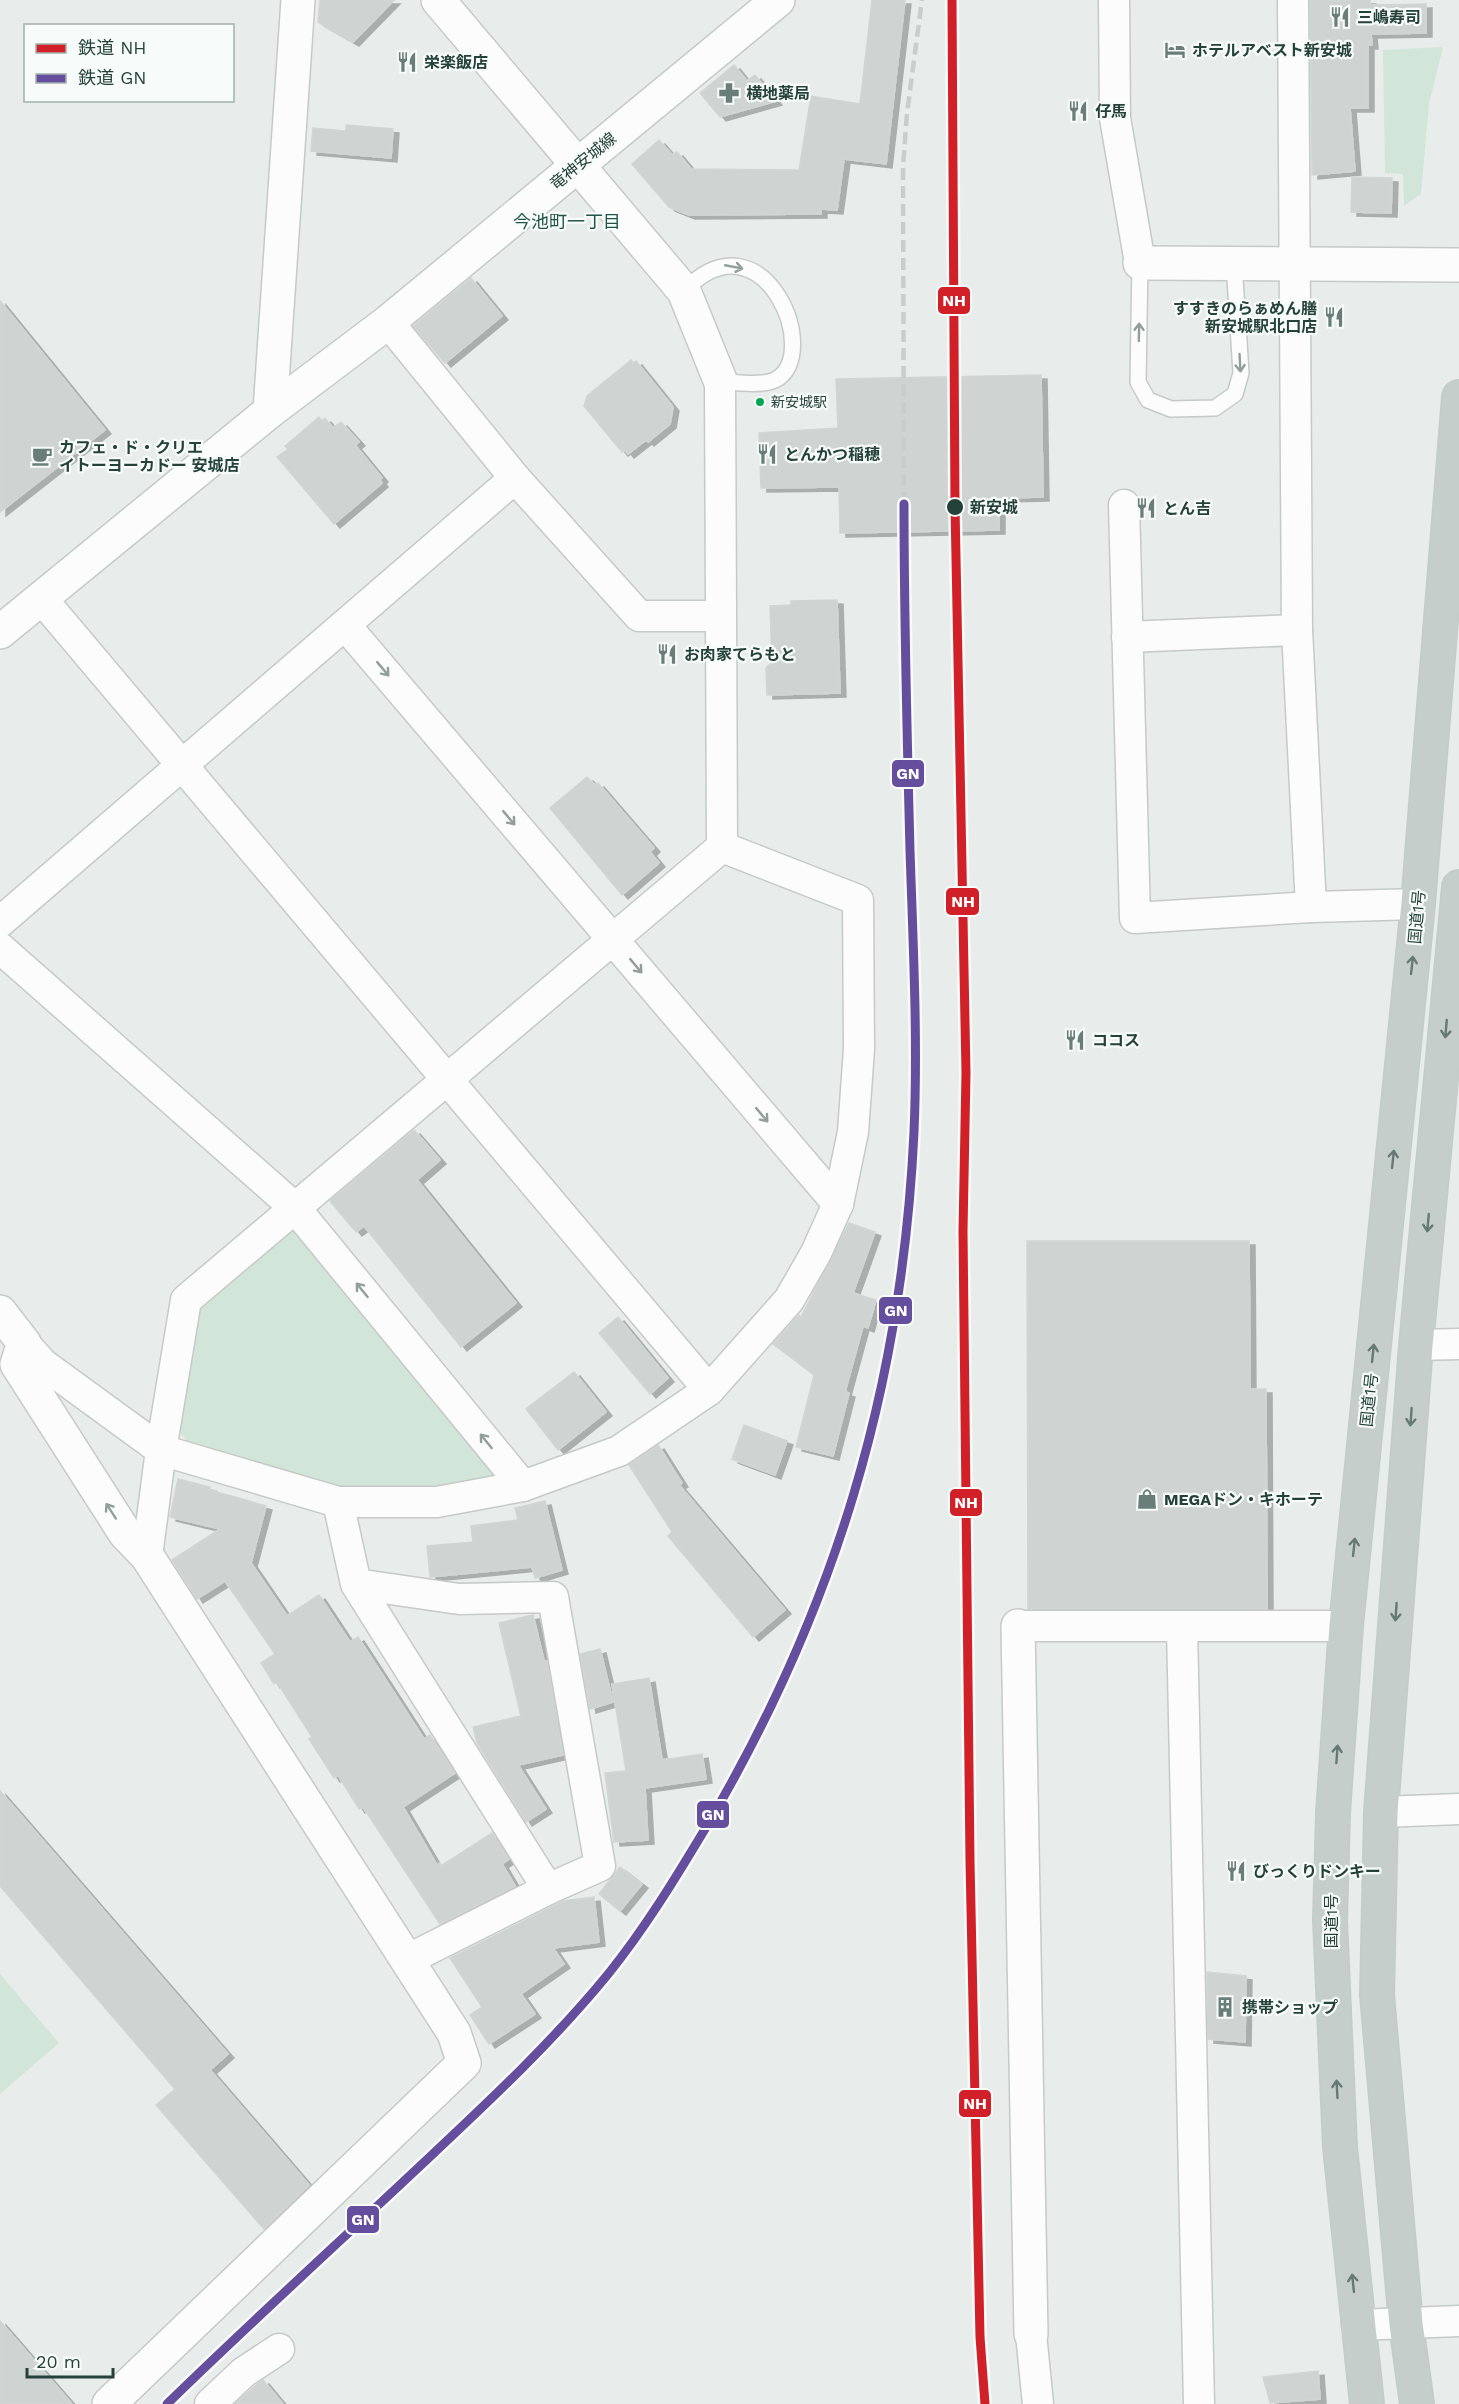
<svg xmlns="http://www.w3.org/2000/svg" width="1459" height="2404" viewBox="0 0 1459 2404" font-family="'Work Sans','Noto Sans JP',sans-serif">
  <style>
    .green { fill: #d1e6d8 }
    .building { fill: #cfd4d2; stroke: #d1d6d4; stroke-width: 1.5; filter: url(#shadow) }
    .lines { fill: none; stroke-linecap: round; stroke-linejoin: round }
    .service-casing { stroke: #c5cac8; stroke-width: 18 }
    .minor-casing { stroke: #c5cac8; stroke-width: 33 }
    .tertiary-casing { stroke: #c5cac8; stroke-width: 36 }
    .trunk-casing { stroke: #c3ccc9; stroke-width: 36 }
    .service { stroke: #fcfcfc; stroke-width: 15 }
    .minor { stroke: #fcfcfc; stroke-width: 30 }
    .tertiary { stroke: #fcfcfc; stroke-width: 33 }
    .trunk { stroke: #c6cecc; stroke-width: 33 }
    .rail { stroke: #c9cdcc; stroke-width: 4.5; stroke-dasharray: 12 6; stroke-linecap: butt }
    .rail-1-casing { stroke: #f7fbf9; stroke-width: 14 }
    .rail-2-casing { stroke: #f7fbf9; stroke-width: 14 }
    .rail-1 { stroke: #d12027; stroke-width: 9 }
    .rail-2 { stroke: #654e9e; stroke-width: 9 }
    .oneway { stroke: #909f9b }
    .oneway2 { stroke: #657a74 }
    .bus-dot { fill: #00a651; stroke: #f7fbf9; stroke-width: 2 }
    .stop-dot { fill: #24423a; stroke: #f7fbf9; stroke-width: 2 }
    .labels { text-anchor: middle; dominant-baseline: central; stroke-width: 4.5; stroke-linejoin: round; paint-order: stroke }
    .bus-label { font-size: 14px; fill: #24423a; stroke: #f7fbf9; text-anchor: start }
    .poi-label { font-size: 16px; font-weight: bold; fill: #24423a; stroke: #f7fbf9; text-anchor: start }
    .street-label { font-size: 16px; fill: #24423a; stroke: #f7fbf9 }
    .stop-label { font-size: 16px; font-weight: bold; fill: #24423a; stroke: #f7fbf9; text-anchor: start }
    .neighbourhood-label { font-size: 18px; fill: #1f5548; stroke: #f7fbf9 }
    .line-badge { stroke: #f7fbf9; stroke-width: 2 }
    .badge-label { font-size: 16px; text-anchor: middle; font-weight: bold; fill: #fff }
  </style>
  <defs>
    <filter id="shadow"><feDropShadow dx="6" dy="4" stdDeviation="0" flood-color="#0004"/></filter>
  </defs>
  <rect width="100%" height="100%" fill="#e8edeb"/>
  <g class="green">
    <path d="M1443,47L1429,104L1421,194L1404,206L1403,174L1385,173L1383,50Z"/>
    <path d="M290,1229L306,1232L498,1466L492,1480L429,1490L371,1493L325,1484L189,1445L180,1432L202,1304Z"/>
    <path d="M0,1974L59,2043L0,2094Z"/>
  </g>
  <g class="building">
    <path d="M320,0H394L353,42L318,22Z"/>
    <path d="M872,0H905L886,164L844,159L837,210L821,209V214L689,215L669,207L632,164L659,140L672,155L677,152L691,169L799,170L811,96L860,104Z"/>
    <path d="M1310,0H1370V5L1426,4V33L1371,34L1372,45H1368V108H1350L1355,171L1312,175Z"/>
    <path d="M734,65L747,81L755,75L776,101L720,117L700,93Z"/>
    <path d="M346,125L393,129L391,158L311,151L313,128L346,131Z"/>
    <path d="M1352,177L1392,178L1391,213L1351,212Z"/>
    <path d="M471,278L502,316L445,363L413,326Z"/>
    <path d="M0,301L105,430L0,512Z"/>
    <path d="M631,360L633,363L636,361L673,407L670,424L648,442L646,440L628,454L625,450L622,452L584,406L587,396Z"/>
    <path d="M1041,375L1043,497L999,498V530L840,533L839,487L761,488L759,433L838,428L836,379Z"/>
    <path d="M319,417L322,421L325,418L333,428L341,422L359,442L355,445L382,478L380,480L382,483L334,524L277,457L288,449L285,446Z"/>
    <path d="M837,600L840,693L767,695L766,668L772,662L770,606L791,605V601Z"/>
    <path d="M587,777L595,785L598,783L654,848L650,852L659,863L622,895L550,808Z"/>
    <path d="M414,1130L440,1160L417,1180L516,1303L461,1347L364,1226L356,1232L330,1201Z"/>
    <path d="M849,1223L875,1232L853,1293L876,1300L868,1328L863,1326L845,1392L849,1393L833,1456L796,1447L814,1375L773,1344L799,1315L801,1317Z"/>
    <path d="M1027,1241H1249L1250,1389H1266L1267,1609H1028Z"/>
    <path d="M618,1317L668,1378L650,1394L599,1333Z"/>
    <path d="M574,1372L606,1412L558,1450L526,1409Z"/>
    <path d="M744,1425L787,1441L775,1475L732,1459Z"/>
    <path d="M658,1445L682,1483L679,1485L785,1610L753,1637L668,1536L672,1532L629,1465Z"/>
    <path d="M178,1479L210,1487V1490L266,1506L251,1563L287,1616L319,1595L350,1642L358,1637L424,1739L430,1735L455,1773L403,1807L437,1865L440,1863L441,1866L492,1833L509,1859L502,1864L515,1886L440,1924L363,1807L359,1809L338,1775L334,1778L309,1739L312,1737L277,1682L274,1684L261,1663L275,1654L225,1581L197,1599L172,1560L220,1529L170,1517Z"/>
    <path d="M545,1501L562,1570L535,1578L532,1567L430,1577L427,1546L473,1542L471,1526L518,1520L515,1508Z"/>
    <path d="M533,1615L544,1661H547L563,1755L518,1765L546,1809L526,1822L477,1743L473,1727L521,1716L499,1623Z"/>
    <path d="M600,1649L613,1702L590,1709L580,1654Z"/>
    <path d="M649,1678L662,1760L702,1754L706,1779L645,1788L648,1840L614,1842L605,1773L626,1771L612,1684Z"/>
    <path d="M0,1791L228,2054L210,2070L309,2185L264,2229L156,2105L175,2089L0,1886Z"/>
    <path d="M620,1867L642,1884L620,1911L599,1894Z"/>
    <path d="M594,1897L599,1942L553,1948L564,1964L521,1994L535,2014L489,2044L470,2015L482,2007L450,1958L563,1901Z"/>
    <path d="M1207,1972L1246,1976L1245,2042L1208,2039Z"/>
    <path d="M0,2321L72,2404H0Z"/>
    <path d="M1318,2371L1320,2399L1270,2403L1263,2377Z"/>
    <path d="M263,2380L283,2404H235L255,2386Z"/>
  </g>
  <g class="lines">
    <g class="service-casing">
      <g id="service">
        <path d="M1140,263L1138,382L1148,400L1171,409L1215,408L1235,394L1241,373L1234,263"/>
        <path d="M684,291C763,208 824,356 775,380C762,386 733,383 720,380"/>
      </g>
    </g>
    <g class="minor-casing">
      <g id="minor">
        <path d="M1114,0L1115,118L1140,263"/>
        <path d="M1293,0L1297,630L1311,907"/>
        <path d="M388,322L515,478L639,616H719"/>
        <path d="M720,380L722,847"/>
        <path d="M1124,505L1135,918L1311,907L1418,904"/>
        <path d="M41,598L709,1390"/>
        <path d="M345,625L838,1204"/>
        <path d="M1127,637L1297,630"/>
        <path d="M0,922L515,478"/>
        <path d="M0,948L295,1208L523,1486"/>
        <path d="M24,1343L43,1364L161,1450L338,1502H437L523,1486L619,1451L709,1390L789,1300L816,1253L838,1204L853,1132L859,1049L858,900L722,847"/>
        <path d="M1416,1345L1459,1344"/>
        <path d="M338,1502L356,1584L548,1889L600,1866L553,1597L459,1599L356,1584"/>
        <path d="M147,1556L161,1450L186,1300L722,847"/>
        <path d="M1018,1626H1346"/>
        <path d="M1182,1627L1199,2404"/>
        <path d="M1381,1812L1459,1809"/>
        <path d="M407,1960L548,1889"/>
        <path d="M1357,2325L1459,2321"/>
        <path d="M1031,2334L1038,2404"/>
        <path d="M210,2404L244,2372L279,2349"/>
      </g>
    </g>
    <g class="tertiary-casing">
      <g id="tertiary">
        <path d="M438,0L684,291L720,380"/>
        <path d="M1140,263L1459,265"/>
        <path d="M270,411L298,0"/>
        <path d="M0,632L270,411L388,322L778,0"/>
        <path d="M0,1312L24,1343L17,1364L125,1533L147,1556L454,2033L464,2063L109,2404"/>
        <path d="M1018,1626L1031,2334"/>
      </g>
    </g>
    <g class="trunk-casing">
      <g id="trunk">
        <path d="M1367,2404L1340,2147L1330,1920L1333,1813L1346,1626L1418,904L1459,397"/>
        <path d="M1417,2404L1406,2324L1377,1995L1381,1812L1416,1345L1459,887"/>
      </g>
    </g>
    <use href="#service" class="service"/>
    <use href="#minor" class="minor"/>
    <use href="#tertiary" class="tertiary"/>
    <use href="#trunk" class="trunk"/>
    <path class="rail" d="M904,504L903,167L907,113L922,0"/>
    <g class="rail-1-casing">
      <path id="rail-1" d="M952,0L955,506L966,1073L963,1231L970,1861L980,2337L985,2404"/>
    </g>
    <g class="rail-2-casing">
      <path id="rail-2" d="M167,2404C250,2323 335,2246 419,2167C485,2105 552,2043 609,1973C645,1928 675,1879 705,1829C835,1610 902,1387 914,1132C918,1038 913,944 910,850C907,735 904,620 904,504"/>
    </g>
    <use href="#rail-1" class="rail-1"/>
    <use href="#rail-2" class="rail-2"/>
  </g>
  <defs><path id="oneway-shaft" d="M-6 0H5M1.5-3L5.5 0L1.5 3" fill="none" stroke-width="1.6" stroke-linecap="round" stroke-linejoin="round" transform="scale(1.5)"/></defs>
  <g class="oneway">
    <use href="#oneway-shaft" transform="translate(734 267) rotate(11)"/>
    <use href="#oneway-shaft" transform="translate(1139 332) rotate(-89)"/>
    <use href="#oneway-shaft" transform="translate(1240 363) rotate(87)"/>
    <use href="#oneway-shaft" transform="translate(383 669) rotate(50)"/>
    <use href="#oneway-shaft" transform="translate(509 818) rotate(50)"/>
    <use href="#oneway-shaft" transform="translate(636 966) rotate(50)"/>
    <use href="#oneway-shaft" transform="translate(762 1115) rotate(50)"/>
    <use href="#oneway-shaft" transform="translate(362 1290) rotate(-129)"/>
    <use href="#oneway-shaft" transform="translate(486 1441) rotate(-129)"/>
    <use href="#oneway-shaft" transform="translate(111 1511) rotate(-123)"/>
  </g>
  <g class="oneway2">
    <use href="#oneway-shaft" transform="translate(1412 965) rotate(-84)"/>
    <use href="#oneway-shaft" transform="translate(1446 1029) rotate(95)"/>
    <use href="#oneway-shaft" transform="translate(1393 1159) rotate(-84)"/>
    <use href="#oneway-shaft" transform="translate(1428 1223) rotate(95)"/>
    <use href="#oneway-shaft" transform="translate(1373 1353) rotate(-84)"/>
    <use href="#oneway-shaft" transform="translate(1411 1417) rotate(94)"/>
    <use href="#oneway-shaft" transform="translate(1354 1547) rotate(-84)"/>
    <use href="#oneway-shaft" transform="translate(1396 1612) rotate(94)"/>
    <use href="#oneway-shaft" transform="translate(1337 1754) rotate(-86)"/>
    <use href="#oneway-shaft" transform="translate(1337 2089) rotate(-93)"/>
    <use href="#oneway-shaft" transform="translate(1353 2283) rotate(-96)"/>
  </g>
  <defs>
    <g id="restaurant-bare" transform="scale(1.62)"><path d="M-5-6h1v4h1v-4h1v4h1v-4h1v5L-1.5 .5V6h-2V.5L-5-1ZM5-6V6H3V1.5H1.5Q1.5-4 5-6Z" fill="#697e78" stroke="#f7fbf9" stroke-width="2.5" paint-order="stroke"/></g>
    <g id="hotel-bare" transform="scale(1.62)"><path d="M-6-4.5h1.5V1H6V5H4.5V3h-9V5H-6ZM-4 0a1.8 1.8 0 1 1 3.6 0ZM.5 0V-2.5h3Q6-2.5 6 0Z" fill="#697e78" stroke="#f7fbf9" stroke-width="2.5" paint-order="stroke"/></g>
    <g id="pharmacy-bare" transform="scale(1.62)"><path d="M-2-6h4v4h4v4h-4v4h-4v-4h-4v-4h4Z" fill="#697e78" stroke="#f7fbf9" stroke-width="2.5" paint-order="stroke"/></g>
    <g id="cafe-bare" transform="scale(1.62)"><path d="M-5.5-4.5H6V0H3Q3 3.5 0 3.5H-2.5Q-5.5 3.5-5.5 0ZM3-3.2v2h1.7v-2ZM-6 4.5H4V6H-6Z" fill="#697e78" stroke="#f7fbf9" stroke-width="2.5" paint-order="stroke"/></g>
    <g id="shop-bare" transform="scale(1.62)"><path d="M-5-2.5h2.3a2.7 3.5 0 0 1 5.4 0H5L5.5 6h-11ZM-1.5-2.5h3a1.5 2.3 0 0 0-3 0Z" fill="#697e78" stroke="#f7fbf9" stroke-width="2.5" paint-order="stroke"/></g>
    <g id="building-bare" transform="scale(1.62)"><path d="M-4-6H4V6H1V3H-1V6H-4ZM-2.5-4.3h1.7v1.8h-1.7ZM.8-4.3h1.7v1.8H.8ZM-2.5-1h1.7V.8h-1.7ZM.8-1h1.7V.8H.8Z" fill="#697e78" stroke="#f7fbf9" stroke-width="2.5" paint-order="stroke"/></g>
  </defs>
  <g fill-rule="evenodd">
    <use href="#restaurant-bare" x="1340" y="17"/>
    <use href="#hotel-bare" x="1175" y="50"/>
    <use href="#restaurant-bare" x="407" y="62"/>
    <use href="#pharmacy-bare" x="729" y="93"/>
    <use href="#restaurant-bare" x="1078" y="111"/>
    <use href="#restaurant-bare" x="1334" y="317"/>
    <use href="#restaurant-bare" x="767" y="454"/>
    <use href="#cafe-bare" x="42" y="456"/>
    <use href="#restaurant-bare" x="1146" y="508"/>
    <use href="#restaurant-bare" x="667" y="654"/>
    <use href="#restaurant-bare" x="1075" y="1040"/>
    <use href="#shop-bare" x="1147" y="1499"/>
    <use href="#restaurant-bare" x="1236" y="1871"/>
    <use href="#building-bare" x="1225" y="2007"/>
  </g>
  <circle class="bus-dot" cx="760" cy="402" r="5"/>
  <circle class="stop-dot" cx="955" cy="507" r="9"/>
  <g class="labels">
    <g class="bus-label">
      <text x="771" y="402">新安城駅</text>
    </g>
    <g class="poi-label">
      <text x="1357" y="17">三嶋寿司</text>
      <text x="1192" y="50">ホテルアベスト新安城</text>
      <text x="424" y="62">栄楽飯店</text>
      <text x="746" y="93">横地薬局</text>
      <text x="1095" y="111">仔馬</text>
      <text x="1317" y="308" text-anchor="end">すすきのらぁめん膳<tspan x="1317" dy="18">新安城駅北口店</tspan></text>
      <text x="59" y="447">カフェ・ド・クリエ<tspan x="59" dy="18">イトーヨーカドー 安城店</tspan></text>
      <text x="784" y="454">とんかつ稲穂</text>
      <text x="1163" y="508">とん吉</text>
      <text x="684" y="654">お肉家てらもと</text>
      <text x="1092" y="1040">ココス</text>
      <text x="1164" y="1499">MEGAドン・キホーテ</text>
      <text x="1253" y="1871">びっくりドンキー</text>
      <text x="1242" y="2007">携帯ショップ</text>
    </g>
    <g class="street-label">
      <text transform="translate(583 161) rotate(-39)">竜神安城線</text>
      <text transform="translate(1417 917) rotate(-85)">国道1号</text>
      <text transform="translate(1369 1400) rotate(-84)">国道1号</text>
      <text transform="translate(1331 1921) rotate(-90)">国道1号</text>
    </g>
    <g class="stop-label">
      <text x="970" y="507">新安城</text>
    </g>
    <g class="neighbourhood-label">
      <text x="567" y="221">今池町一丁目</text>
    </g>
  </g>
  <g class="line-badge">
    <rect x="937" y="286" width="34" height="29" rx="6" fill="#d12027"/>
    <rect x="891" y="759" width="34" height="29" rx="6" fill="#654e9e"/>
    <rect x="945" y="887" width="35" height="29" rx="6" fill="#d12027"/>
    <rect x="878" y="1296" width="35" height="29" rx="6" fill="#654e9e"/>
    <rect x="949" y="1488" width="34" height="29" rx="6" fill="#d12027"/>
    <rect x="696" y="1800" width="34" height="29" rx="6" fill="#654e9e"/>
    <rect x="958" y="2089" width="34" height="29" rx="6" fill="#d12027"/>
    <rect x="346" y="2205" width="34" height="29" rx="6" fill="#654e9e"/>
  </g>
  <g class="badge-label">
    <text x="954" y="306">NH</text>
    <text x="908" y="779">GN</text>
    <text x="963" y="907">NH</text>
    <text x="896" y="1316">GN</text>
    <text x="966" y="1508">NH</text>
    <text x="713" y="1820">GN</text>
    <text x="975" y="2109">NH</text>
    <text x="363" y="2225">GN</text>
  </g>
  <rect x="24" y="24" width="210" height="78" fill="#f7fbf9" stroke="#a3b1ad" stroke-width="1.5"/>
  <rect x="36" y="44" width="30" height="9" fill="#d12027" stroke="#a3b1ad" stroke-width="1.5"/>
  <text x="78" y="54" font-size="18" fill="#24423a">鉄道 NH</text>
  <rect x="36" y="74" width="30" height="9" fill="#654e9e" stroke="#a3b1ad" stroke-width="1.5"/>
  <text x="78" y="84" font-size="18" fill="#24423a">鉄道 GN</text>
  <path d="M27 2368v9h86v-9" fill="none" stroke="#24423a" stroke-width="3"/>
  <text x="36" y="2368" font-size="18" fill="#24423a" stroke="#f7fbf9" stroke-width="4.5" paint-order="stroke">20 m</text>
</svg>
